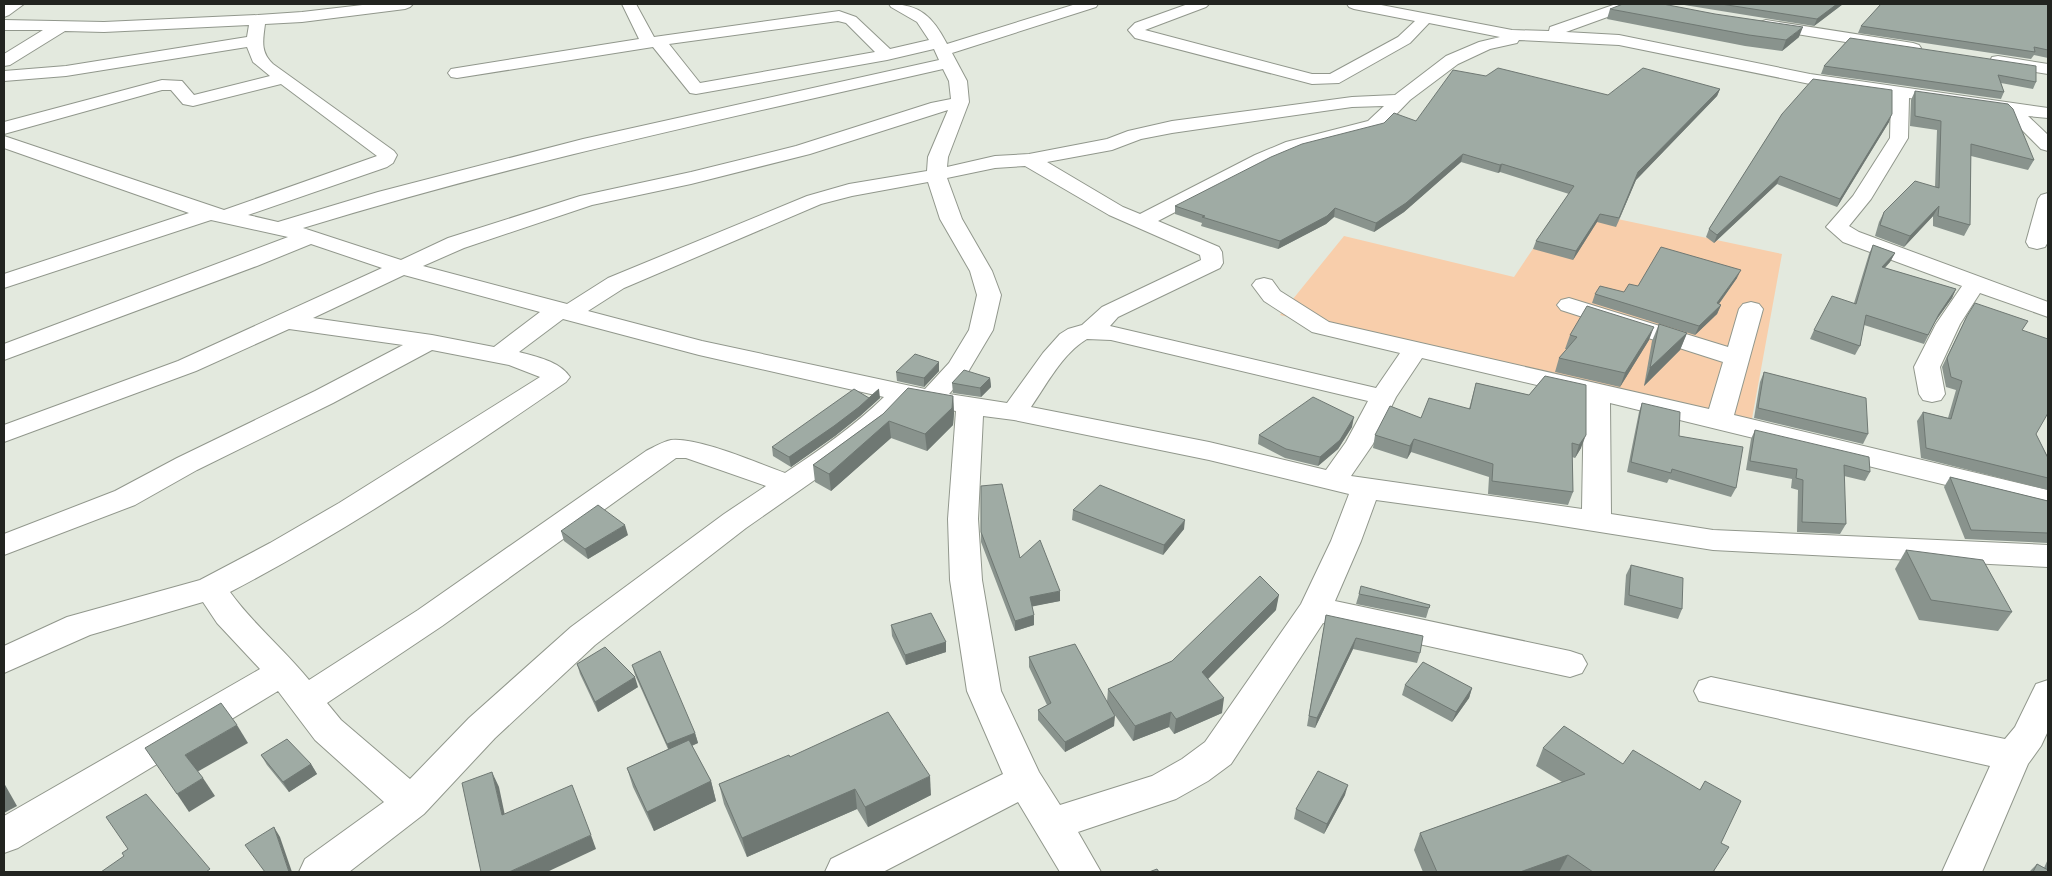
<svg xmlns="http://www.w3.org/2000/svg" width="2052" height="876" viewBox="0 0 2052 876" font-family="Lato,sans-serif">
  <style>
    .green { fill: #f8ceab }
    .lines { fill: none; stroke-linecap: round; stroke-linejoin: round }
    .street-casing { stroke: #91978c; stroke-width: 2 }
    .street { fill: #fff; fill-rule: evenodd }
    .wall { fill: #89938d }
    .shaded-wall { fill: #6f7873 }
    .building { fill: #9faba4; stroke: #6f7873 }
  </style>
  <rect width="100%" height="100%" fill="#e3e9de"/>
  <path class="green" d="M1561,207L1782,254L1751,424L1280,315L1344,236L1514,277Z"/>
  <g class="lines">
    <g class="street-casing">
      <g id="street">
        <path d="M6,4H24L9,15L4,17V5Z"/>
        <path d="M371,4H413L410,7L405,9L302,22L265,24C263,40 260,52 273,64L394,151L397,155L393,163L387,167L248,215L278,222L378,192L583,139L939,60L934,49L887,60L696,94L690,93L653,47L457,78L451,77L448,73L451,69L457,68L639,39L622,4H636L654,37L839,11L856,17L890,49L929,40L917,22L891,7L889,4C920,4 933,17 947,44L1076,4H1098L1096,7L952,53L967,81L969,102L948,157L947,167L995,156L1029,154L1107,139L1128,131L1172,121L1352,97L1395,95L1446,56L1479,42L1500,37L1429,23L1410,43L1339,83L1312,84L1135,38L1128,30L1135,23L1188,4H1209L1206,7L1145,30L1312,74H1330L1398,37L1415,21L1354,9L1349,7L1347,4H1376L1512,30L1549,31L1550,27L1616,4H1637L1635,7L1566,32L1619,35L1810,74L2048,108V118L2028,116L2048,135V151L2041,149L2004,112L1909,98L1908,138L1871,199L1849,226L1859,232L2048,302V317L1980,293L1960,324L1940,367L1945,394L1941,400L1932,402L1923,400L1919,394L1914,367L1936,324L1962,286L1843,242L1826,227L1853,196L1890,138L1891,96L1810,84L1619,45L1519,40L1517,43L1490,49L1458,64L1410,100L1382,129L1300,150L1269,163L1158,221L1219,247L1222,252L1223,263L1220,268L1118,317L1110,326L1376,388L1400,353L1312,332L1264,301L1252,285L1256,280L1264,278L1272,280L1280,291L1329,322L1709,409L1723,362L1561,310L1557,305L1561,300L1569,298L1728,347L1739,309L1743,304L1751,302L1759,304L1763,309L1734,415L2048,490V510L1610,403L1611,514L1713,530L2048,545V567L1713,550L1537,522L1376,500L1361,541L1335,601L1570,651L1582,655L1587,664L1582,673L1570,677L1323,623L1231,764L1208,781L1176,799L1078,832L1101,872H1060L1018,802L883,872H825L831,859L1003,774L967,691L950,580L948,519L956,411L909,402L883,429L846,458L746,528L595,645L495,738L424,814L349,872H299L305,859L384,802L315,740L278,691L18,848L4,853V816L260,669L217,623L203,602L90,635L4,673V646L67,617L200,580L270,543L339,503L540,377L509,365L432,350L333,403L197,470L135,505L4,555V534L115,491L177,458L315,391L403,345L289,329L196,371L4,442V425L178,361L382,268L311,244L257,266L4,360V344L288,237L211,220L4,288V274L189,213L4,148V136L224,210L377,156L281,84L193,106L183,104L171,90H162L4,134V122L162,80L182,81L194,95L270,76L253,62L247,47L66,76L4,81V71L66,66L247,37L249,25L104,32L65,31L10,65L4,66V54L43,30H4V20L104,22L258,15L302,12ZM838,21L846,23L875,52L700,83L669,44ZM943,69L949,81L951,99L931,103L796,146L691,172L580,196L448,238L401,260L303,228C514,163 729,118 943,69ZM1384,106L1368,121L1286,142L1255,155L1140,214L1123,207L1047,162L1112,150L1141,139L1172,133L1352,107ZM948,110L928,157L927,171L849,184L807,196L608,278L567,304L423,266L464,248L592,205L691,184L810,154ZM1025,166L1109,215L1200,255L1201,260L1102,307L1082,325L1068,329L1060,334L1043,353L1007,403L949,394L968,372L993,330L1001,295L992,271L962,219L947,178L995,168ZM928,182L940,219L970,271L977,295L969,330L949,363L925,389L702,341L588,311L624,288L821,204L852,196ZM404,275L540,312L494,347L432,335L313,318ZM563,319L699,355L884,397C854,426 820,450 785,473C757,463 698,437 671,440C662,442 654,447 646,451L418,610L309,680C284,649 253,624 230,592C347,531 457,457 566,382L570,377C559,361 537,357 519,352ZM1087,339L1111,340L1368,401L1346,442L1326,470L1209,442L1031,407C1047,384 1062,354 1087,339ZM1422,358L1584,396L1582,509L1351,476L1373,444L1396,397ZM983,416L1014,420L1209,460L1349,494L1331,541L1301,604L1205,742L1182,759L1152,776L1060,805L1039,772L1001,691L982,580L978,519ZM676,458H686L766,486L724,514L571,627L469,718L410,779L341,720L327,703L442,626Z"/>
        <path d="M1766,20L1913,43L1919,45L1921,48L1919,51L1913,53L1760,28L1758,25L1760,22Z"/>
        <path d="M1998,56L2048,64V74L1992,65L1990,61L1992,57Z"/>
        <path d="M2048,193V242L2045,247L2037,249L2029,247L2026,242L2038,199L2041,195Z"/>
        <path d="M1711,677L2005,739L2015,727L2036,684L2048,680V731L2041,746L2028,764L1982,872H1942L1990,766L1699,701L1694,691L1699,681Z"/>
      </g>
    </g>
    <use href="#street" class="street"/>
  </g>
  <g class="wall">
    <path d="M1678,4H1843L1814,26Z"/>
    <path d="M2048,4V58L2034,55L2031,59L1858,33L1861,26Z"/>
    <path d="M1610,9L1799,37L1782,51L1745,46L1607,19Z"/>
    <path d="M1850,38L2036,82L2033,89L2001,83L2004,92L2001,99L1821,74L1824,66Z"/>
    <path d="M1486,76L1608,95L1720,89L1717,96L1636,180L1616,227L1597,222L1573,260L1533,249L1536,241L1569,194L1500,172L1498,173L1461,162L1404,212L1374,232L1334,217L1326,224L1278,249L1201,226L1202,223L1175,214V206L1416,121Z"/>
    <path d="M1915,91L2034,160L2028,170L1971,156L1970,225L1964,236L1933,226V216L1904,247L1875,236L1879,222L1884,212L1935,187L1937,130L1910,126L1911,100Z"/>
    <path d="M1782,114L1889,122L1837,207L1777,184L1714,243L1706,237L1709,229Z"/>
    <path d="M1873,245L1895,253L1890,262L1885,268L1956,289L1952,298L1935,322L1924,344L1864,325L1860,346L1855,355L1810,339L1814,330L1854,303L1869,254Z"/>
    <path d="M1737,278L1719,304L1721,305L1717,314L1695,335L1592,303L1595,294L1624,292L1638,286Z"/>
    <path d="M1967,316L2022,330L2036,434L2048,458V490L1921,458L1917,421L1923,412L1948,418L1956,390L1946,387L1942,367Z"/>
    <path d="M1659,324L1687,333L1680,350L1644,386L1652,341Z"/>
    <path d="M1570,335L1649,340L1620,387L1555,372L1559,358L1567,349H1565Z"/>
    <path d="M939,371L924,387L897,381L896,372Z"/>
    <path d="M1764,372L1868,434L1863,444L1754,418L1760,382Z"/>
    <path d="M1545,376L1581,448L1575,458L1572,457L1573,492L1568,505L1488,494L1489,477L1411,452L1407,459L1373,448L1375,435L1421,418L1469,409L1476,383L1529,395Z"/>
    <path d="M990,378L991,387L981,397L953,393L952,383Z"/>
    <path d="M953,396L954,413L953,425L927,451L891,438L831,491L815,482L813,465L883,414Z"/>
    <path d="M869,398H880L860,416L835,436L791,467L773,456L772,447Z"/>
    <path d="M1642,403L1736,488L1731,497L1669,479L1667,483L1627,472L1639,412Z"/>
    <path d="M1352,427L1338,449L1318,466L1285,458L1258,444L1259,435Z"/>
    <path d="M1755,430L1870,472L1865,481L1844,476L1846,524L1840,534L1797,532L1798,490L1791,488L1792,479L1746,470L1751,439Z"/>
    <path d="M1950,477L2048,501V543L1965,539L1944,487Z"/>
    <path d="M981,486L1020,558L1060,601L1032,606L1034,625L1015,631L981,542Z"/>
    <path d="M1073,510L1184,529L1163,555L1072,520Z"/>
    <path d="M561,531L628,535L588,559L564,541Z"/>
    <path d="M1906,550L2012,612L1998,631L1919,620L1895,569Z"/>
    <path d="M1631,565L1682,609L1678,619L1624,605L1626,575Z"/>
    <path d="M1359,594L1430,605L1426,618L1356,604Z"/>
    <path d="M1276,610L1208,679L1222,713L1174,734L1169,727L1133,741L1112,711L1114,726L1065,752L1038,720V710L1047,705L1029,667V657L1107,702L1108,689L1172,661Z"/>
    <path d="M1326,615L1420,653L1417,663L1353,649L1315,728L1307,726Z"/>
    <path d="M891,625L946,642V652L906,665L892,636Z"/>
    <path d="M577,664L638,687L598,712L580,674Z"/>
    <path d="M632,665L695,733L698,743L692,746L711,781L716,801L654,831L633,787L627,768L668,749L635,675Z"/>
    <path d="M1405,685L1472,688L1469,698L1452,722L1402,695Z"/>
    <path d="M1543,748L1721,843L1714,872H1423L1414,850L1420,833L1562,782L1536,766Z"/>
    <path d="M261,755L311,764L317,774L289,792L267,765Z"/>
    <path d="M790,757L931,795L868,827L857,809L747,857L724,804L719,784Z"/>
    <path d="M1345,795L1324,834L1294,819L1296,809Z"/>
    <path d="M2048,859V872H2029L2037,864L2044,868Z"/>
  </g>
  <g class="shaded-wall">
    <path d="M1837,4H1843L1814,26L1817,19Z"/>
    <path d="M1803,27L1799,37L1782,51L1786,40Z"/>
    <path d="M1720,89L1717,96L1636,180L1616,227L1638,172Z"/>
    <path d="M1892,114L1889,122L1837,207L1840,199Z"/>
    <path d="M1463,154L1461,162L1404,212L1374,232L1376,223Z"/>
    <path d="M1502,164L1500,172L1498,173L1500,165Z"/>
    <path d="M1780,176L1777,184L1714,243L1717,235Z"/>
    <path d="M1939,206L1933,216L1904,247L1910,236Z"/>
    <path d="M1335,208L1334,217L1326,224L1278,249L1280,241Z"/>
    <path d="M1600,214L1597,222L1573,260L1576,251Z"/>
    <path d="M1895,253L1890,262L1877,275L1882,267Z"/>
    <path d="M1741,270L1737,278L1713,312L1717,303Z"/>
    <path d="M1956,289L1952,298L1934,323L1939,314Z"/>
    <path d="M1721,305L1717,314L1695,335L1699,326Z"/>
    <path d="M1654,327L1649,340L1620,387L1625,373Z"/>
    <path d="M1687,333L1680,350L1644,386L1650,368Z"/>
    <path d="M939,362V371L924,387V378Z"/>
    <path d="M990,378L991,387L981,397L980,388Z"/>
    <path d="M879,389L880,398L860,416L835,436L791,467L789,457L859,407Z"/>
    <path d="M953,396L954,413L953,425L927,451L925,434Z"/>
    <path d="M1354,417L1352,427L1338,449L1318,466L1320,457Z"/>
    <path d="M889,421L891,438L831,491L829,474Z"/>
    <path d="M1586,435L1581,448L1575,458L1579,445Z"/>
    <path d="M1414,439L1411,452L1407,459L1410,446Z"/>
    <path d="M1185,520L1184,529L1163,555L1164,545Z"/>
    <path d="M625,525L628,535L588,559L585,549Z"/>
    <path d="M1060,591V601L1030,607V597Z"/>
    <path d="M1279,595L1276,610L1200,687L1202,672Z"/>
    <path d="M1034,615V625L1015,631V621Z"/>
    <path d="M1356,638L1353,649L1315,728L1317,718Z"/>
    <path d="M946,642V652L906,665L905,655Z"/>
    <path d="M635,677L638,687L598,712L595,702Z"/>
    <path d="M1472,688L1469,698L1452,722L1456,712Z"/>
    <path d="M1224,698L1222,713L1174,734L1176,719Z"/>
    <path d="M1171,712L1169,727L1133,741L1135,726Z"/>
    <path d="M1115,716L1114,726L1065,752V742Z"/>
    <path d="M237,725L248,743L197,772L185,755Z"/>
    <path d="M695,733L698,743L670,754L667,744Z"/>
    <path d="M311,764L317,774L289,792L283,782Z"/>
    <path d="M492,772L499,787L508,830L502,815Z"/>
    <path d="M930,776L931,795L868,827L865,807Z"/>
    <path d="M203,778L215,796L189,812L177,794Z"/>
    <path d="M711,781L716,801L654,831L647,812Z"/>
    <path d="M4,783L17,806L4,813Z"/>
    <path d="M1348,785L1345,795L1324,834L1327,824Z"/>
    <path d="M855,789L857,809L747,857L742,838Z"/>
    <path d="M274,827L280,837L292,872H289Z"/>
    <path d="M591,835L596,849L547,872H509Z"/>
    <path d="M1568,855L1559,872H1520Z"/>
  </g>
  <g class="building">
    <path d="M1623,4H1663L1715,14L1803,27L1786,40L1749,35L1610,9Z"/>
    <path d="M1721,4H1837L1817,19Z"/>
    <path d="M1881,4H2048V50L2034,47L2035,52L1861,26Z"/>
    <path d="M1850,38L2036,66V82L1998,75L2004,92L1824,66Z"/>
    <path d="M1498,68L1608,95L1643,68L1720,89L1638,172L1619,218L1600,214L1576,251L1536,241L1574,186L1502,164L1500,165L1463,154L1406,203L1376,223L1335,208L1327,216L1280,241L1202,217L1205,216L1175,206L1271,157L1302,144L1384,123L1394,113L1416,121L1453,70L1486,76Z"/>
    <path d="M1813,79L1892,90V114L1840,199L1780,176L1717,235L1709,229L1782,114Z"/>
    <path d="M1915,91L2008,104L2013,109L2034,160L1971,144L1970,225L1938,216L1939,206L1910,236L1880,225L1884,212L1915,181L1939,188L1941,121L1915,116Z"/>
    <path d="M1873,245L1895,253L1882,267L1956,289L1939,314L1928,335L1866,315L1860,346L1814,330L1832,296L1856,304Z"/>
    <path d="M1661,247L1741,270L1717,303L1721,305L1699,326L1595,294L1600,286L1624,292L1629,284L1638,286Z"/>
    <path d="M1975,303L2028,321L2022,330L2048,339V413L2036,434L2048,458V478L1926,448L1923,412L1951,419L1962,381L1951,377L1947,358L1967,316Z"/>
    <path d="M1587,306L1654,327L1625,373L1559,358L1577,337L1570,335Z"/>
    <path d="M1659,324L1687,333L1650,368Z"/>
    <path d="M915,354L939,362L924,378L896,372Z"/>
    <path d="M964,370L990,378L980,388L952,383Z"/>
    <path d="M1764,372L1866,398L1868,434L1758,408Z"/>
    <path d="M1545,376L1586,385V435L1579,445L1572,443L1573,492L1492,481L1493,464L1414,439L1410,446L1375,435L1390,406L1421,418L1429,398L1470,409L1476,383L1529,395Z"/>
    <path d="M908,388L953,396L952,408L925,434L889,421L829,474L813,465L883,414Z"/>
    <path d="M854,389L869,398L879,389L870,397L859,407L834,426L789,457L772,447Z"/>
    <path d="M1313,397L1354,417L1340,440L1320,457L1286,449L1259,435Z"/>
    <path d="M1642,403L1680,412L1679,436L1743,447L1736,488L1672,469L1671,473L1631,462Z"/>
    <path d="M1755,430L1869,457L1870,472L1844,465L1846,524L1802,522L1803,480L1796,478L1797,469L1750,461Z"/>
    <path d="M1950,477L2048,501V533L1971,530Z"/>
    <path d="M1002,484L1020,558L1040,540L1060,591L1030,597L1034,615L1015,621L981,532V486Z"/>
    <path d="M1100,485L1185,520L1164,545L1073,510Z"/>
    <path d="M598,505L625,525L585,549L561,531Z"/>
    <path d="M1906,550L1983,560L2012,612L1931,600Z"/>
    <path d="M1631,565L1683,578L1682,609L1629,595Z"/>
    <path d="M1260,576L1279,595L1202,672L1224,698L1176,719L1171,712L1135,726L1108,689L1172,661Z"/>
    <path d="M1361,586L1430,605L1429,608L1359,594Z"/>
    <path d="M931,613L946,642L905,655L891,625Z"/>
    <path d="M1326,615L1423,636L1420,653L1356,638L1317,718L1309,716Z"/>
    <path d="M1075,644L1115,716L1065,742L1038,710L1051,703L1029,657Z"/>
    <path d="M605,647L635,677L595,702L577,664Z"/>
    <path d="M660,651L695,733L667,744L632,665Z"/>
    <path d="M1423,662L1472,688L1456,712L1405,685Z"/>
    <path d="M221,703L237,725L185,755L203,778L177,794L145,748Z"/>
    <path d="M888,712L930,776L865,807L855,789L742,838L719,784L789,755L790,757Z"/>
    <path d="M1564,726L1623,764L1633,750L1700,790L1705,781L1741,801L1721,843L1729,847L1713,872H1593L1568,855L1520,872H1437L1420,833L1585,774L1543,748Z"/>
    <path d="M287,739L311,764L283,782L261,755Z"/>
    <path d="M689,740L711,781L647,812L627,768Z"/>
    <path d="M1318,771L1348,785L1327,824L1296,809Z"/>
    <path d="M492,772L502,815L572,785L591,835L509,872H481L462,783Z"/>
    <path d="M146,794L210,869L206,872H101L124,856L122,853L128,849L106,817Z"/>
    <path d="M274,827L289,872H265L245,845Z"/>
    <path d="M2037,864L2048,870V872H2033Z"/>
    <path d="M1157,869L1159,872H1149Z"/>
  </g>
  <rect width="2052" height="876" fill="none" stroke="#222420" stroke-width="10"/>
</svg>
